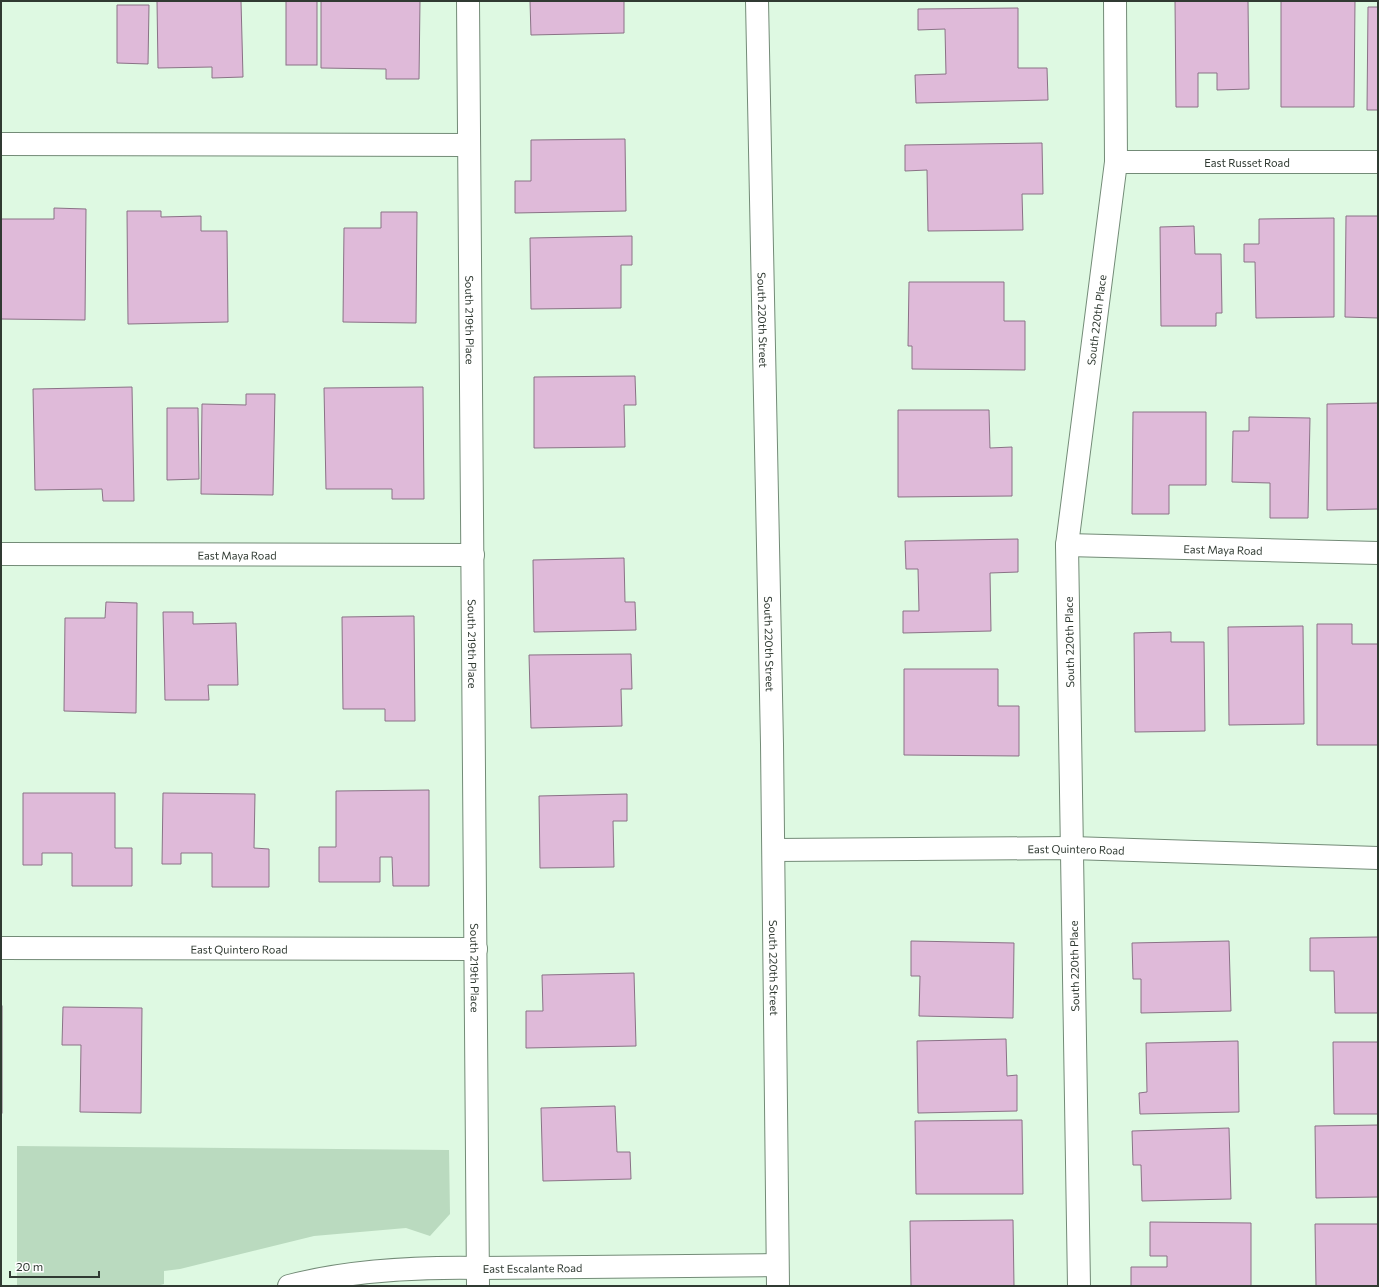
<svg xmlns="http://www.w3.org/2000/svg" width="1379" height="1287" viewBox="0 0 1379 1287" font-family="Commissioner,sans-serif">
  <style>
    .green { fill: #badabf }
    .building { fill: #dfbad9; stroke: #8a7286 }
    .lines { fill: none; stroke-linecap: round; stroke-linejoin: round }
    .street-casing { stroke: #738b77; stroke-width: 24 }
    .street { stroke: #fff; stroke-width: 22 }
    .labels { text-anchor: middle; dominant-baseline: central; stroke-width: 3.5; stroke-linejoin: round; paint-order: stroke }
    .street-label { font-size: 11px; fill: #303a32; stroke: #fff }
  </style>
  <rect width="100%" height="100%" fill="#def9e2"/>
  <path class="green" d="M17,1146L449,1150L450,1214L430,1236L406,1228L314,1236L180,1269L164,1271V1284L157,1286H17Z"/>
  <g class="building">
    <path d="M157,1H241L243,77L212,78V67L158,68Z"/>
    <rect x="286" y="1" width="31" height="64"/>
    <path d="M321,1H420L419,79H386V69L321,68Z"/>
    <path d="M530,1H624V33L531,35Z"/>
    <path d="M1175,1H1248L1249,89L1217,90V73H1198V107H1176Z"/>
    <path d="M1281,1H1355L1354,107H1281Z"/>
    <path d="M117,5H149L148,64L117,63Z"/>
    <path d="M1368,7H1378V110H1367Z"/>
    <path d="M1018,8V68H1047L1048,100L916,103L915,75L946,74L945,29L918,30V9Z"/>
    <path d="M625,139L626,211L515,213V181H531V140Z"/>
    <path d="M1042,143L1043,194H1022L1023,230L928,231L927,170L905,171V145Z"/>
    <path d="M54,208L86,209L85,320L1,319V219H54Z"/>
    <path d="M127,211H161V217L201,216V231H227L228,322L128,324Z"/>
    <path d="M381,212H417L416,323L343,322L344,228H381Z"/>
    <path d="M1346,216H1378V318L1345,317Z"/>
    <path d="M1334,218V317L1256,318L1255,262H1244V244H1259V219Z"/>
    <path d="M1194,226L1195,254H1221L1222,313H1216V326H1161L1160,227Z"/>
    <path d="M632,236V265H621V308L531,309L530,238Z"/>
    <path d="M909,282H1004V321H1025V370L912,369V346H908Z"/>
    <path d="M635,376L636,405H624L625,447L534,448V377Z"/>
    <path d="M132,387L134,501H103L102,489L35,490L33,389Z"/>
    <path d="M423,387L424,499H392V489H326L324,388Z"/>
    <path d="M246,394H275L273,495L201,494L202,404L246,405Z"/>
    <path d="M1378,403V509L1327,510V404Z"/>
    <path d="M167,408H198L199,479L167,480Z"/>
    <path d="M898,410H989L990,448L1012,447V496L898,497Z"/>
    <path d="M1133,412H1206V485H1169V514H1132Z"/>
    <path d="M1249,417L1310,418L1308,518H1270V483L1232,482L1233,431H1249Z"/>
    <path d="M1018,539V572L990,573L991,631L903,633V611H919L918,569H906L905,541Z"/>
    <path d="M624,558L625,602H635L636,630L534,632L533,560Z"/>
    <path d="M106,602L137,603L136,713L64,711L65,618H105Z"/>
    <path d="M163,612H193V624L236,623L238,685H208L209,700H165Z"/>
    <path d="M414,616L415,721H385V709H343L342,617Z"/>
    <path d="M1317,624H1352V644H1378V745H1317Z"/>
    <path d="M1303,626L1304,724L1229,725L1228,627Z"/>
    <path d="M1171,632V642H1204L1205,731L1135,732L1134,633Z"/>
    <path d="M631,654L632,689H621L622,726L531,728L529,655Z"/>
    <path d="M904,669H998V706H1019V756L904,755Z"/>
    <path d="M429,790V886H393L392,857H380V882H319V847H336V791Z"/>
    <path d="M23,793H115V848H132V886H72V853H42V865H23Z"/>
    <path d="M163,793L255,794L254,848L269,849V887H212V853H181V864H162Z"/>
    <path d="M627,794V821H613L614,867L540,868L539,796Z"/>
    <path d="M1378,937V1013H1335L1334,971H1310V938Z"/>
    <path d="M911,941L1014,943L1013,1018L919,1016L920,976H911Z"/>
    <path d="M1229,941L1231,1011L1141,1013V979H1133L1132,943Z"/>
    <path d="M634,973L636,1046L526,1048V1011H543L542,975Z"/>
    <rect x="1" y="1006" width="1" height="107"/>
    <path d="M63,1007L142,1008L141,1113L80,1112L81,1045H62Z"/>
    <path d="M1006,1039L1007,1076L1017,1075V1111L918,1113L917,1041Z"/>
    <path d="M1238,1041L1239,1112L1140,1114L1139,1093L1147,1092L1146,1043Z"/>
    <path d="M1333,1042H1378V1114H1334Z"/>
    <path d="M615,1106L617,1152H630L631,1179L543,1181L541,1108Z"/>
    <path d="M1022,1120L1023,1194H916L915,1121Z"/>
    <path d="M1378,1125V1197L1316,1198L1315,1126Z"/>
    <path d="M1229,1128L1231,1199L1142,1201L1141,1165H1133L1132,1131Z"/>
    <path d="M1013,1220L1014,1286H911L910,1221Z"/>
    <path d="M1150,1222L1251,1223V1286H1131V1267H1167V1256H1150Z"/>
    <path d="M1315,1224H1378V1286H1316Z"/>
  </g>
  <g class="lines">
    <g class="street-casing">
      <g id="street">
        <path id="s1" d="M468,1L478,1286"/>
        <path id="s2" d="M757,1L772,744L778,1286"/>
        <path d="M1,144L469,145"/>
        <path id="s3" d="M1116,162H1378"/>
        <path id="s4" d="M1067,545L1378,553"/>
        <path id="s5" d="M1,554L473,555"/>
        <path id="s6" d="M774,850L1072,848L1378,858"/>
        <path id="s7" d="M1,948L476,949"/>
        <path id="s8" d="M289,1286C351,1270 415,1267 478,1268L777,1265"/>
        <path id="s9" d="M1079,1286L1067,545L1116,162L1115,1"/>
      </g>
    </g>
    <use href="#street" class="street"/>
  </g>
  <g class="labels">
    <g class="street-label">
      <text stroke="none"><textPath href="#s3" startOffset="131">East Russet Road</textPath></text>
      <text stroke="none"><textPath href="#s1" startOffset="319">South 219th Place</textPath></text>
      <text stroke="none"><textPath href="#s2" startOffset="319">South 220th Street</textPath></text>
      <text stroke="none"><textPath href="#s9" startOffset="968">South 220th Place</textPath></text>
      <text stroke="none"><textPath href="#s4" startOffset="156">East Maya Road</textPath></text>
      <text stroke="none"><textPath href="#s5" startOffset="236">East Maya Road</textPath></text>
      <text transform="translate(1069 642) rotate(-91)">South 220th Place</text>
      <text stroke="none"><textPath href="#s1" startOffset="643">South 219th Place</textPath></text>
      <text stroke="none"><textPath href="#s2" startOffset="643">South 220th Street</textPath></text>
      <text stroke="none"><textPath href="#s6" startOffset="302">East Quintero Road</textPath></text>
      <text stroke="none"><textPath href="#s7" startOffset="238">East Quintero Road</textPath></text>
      <text transform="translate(1074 966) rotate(-91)">South 220th Place</text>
      <text stroke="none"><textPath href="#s1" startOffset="967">South 219th Place</textPath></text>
      <text stroke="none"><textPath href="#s2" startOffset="967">South 220th Street</textPath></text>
      <text stroke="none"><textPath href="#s8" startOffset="245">East Escalante Road</textPath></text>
    </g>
  </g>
  <rect width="1379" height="1287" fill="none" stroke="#303a32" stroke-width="4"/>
  <path d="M10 1271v6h89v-6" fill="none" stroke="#303a32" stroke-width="2"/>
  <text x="16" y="1271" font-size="12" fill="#303a32" stroke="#ffffff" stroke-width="3" paint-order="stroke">20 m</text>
</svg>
